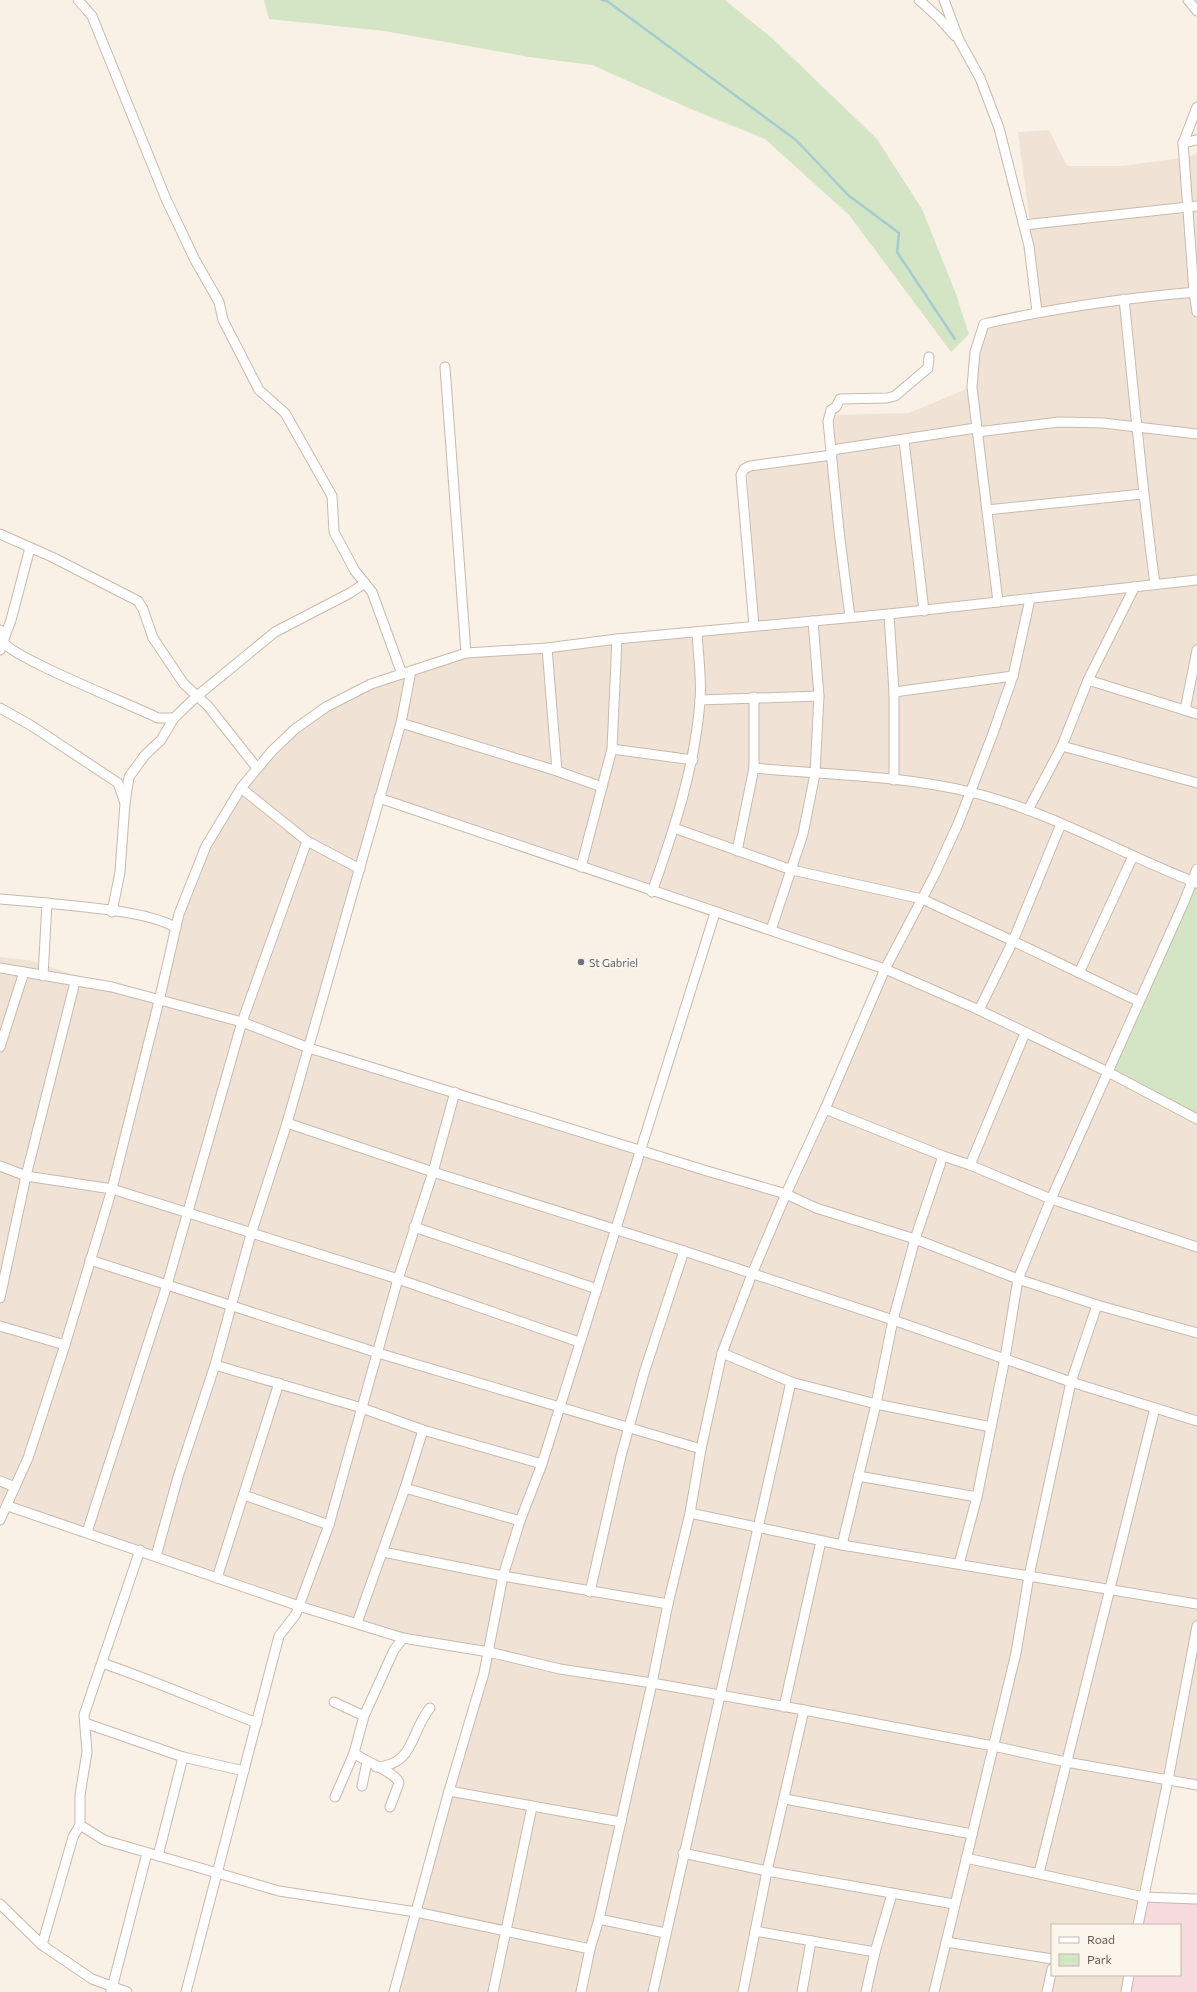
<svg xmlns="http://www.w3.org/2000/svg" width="1197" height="1992" viewBox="0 0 1197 1992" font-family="Commissioner,sans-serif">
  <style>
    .residential { fill: #f0e3d5; fill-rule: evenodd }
    .medical { fill: #f6dade }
    .green { fill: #d4e5c6 }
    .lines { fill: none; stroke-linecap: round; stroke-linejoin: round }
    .stream { stroke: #a4cbd0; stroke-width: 2.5 }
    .minor-casing { stroke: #c9b9ad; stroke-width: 11 }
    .minor { stroke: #fff; stroke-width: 9 }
    .worship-dot { fill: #6b7280; stroke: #fcf5ec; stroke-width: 1.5 }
    .labels { text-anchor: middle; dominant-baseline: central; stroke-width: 3.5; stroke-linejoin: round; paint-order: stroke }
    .worship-label { font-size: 11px; fill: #5b616d; stroke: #fcf5ec; text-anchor: start }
  </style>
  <rect width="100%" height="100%" fill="#f9f1e6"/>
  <path class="residential" d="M1049,130L1067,166H1122L1188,157L1197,153V1785L1168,1779L1140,1925H1052V1975H1130L1127,1992H396L486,1657L405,1635L13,1504L0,1525V957L28,960L157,1001L181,912L240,788L271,750L325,708L397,674L467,655L758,625L747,469L831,454L829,415L909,413L971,387L984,324L1041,307L1018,132ZM377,792L880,967L825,1115L787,1199L308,1045Z"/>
  <path class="medical" d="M1145,1899L1197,1902V1992H1127L1130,1975H1180V1925H1140Z"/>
  <g class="green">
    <path d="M264,0H725L773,39L877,139L922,209L956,294L969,334L951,352L849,215L765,139L693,110L592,65L529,57L384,31L269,19Z"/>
    <path d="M1197,882V1118L1108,1070Z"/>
  </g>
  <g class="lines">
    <path class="stream" d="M602,0L607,1L796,140L848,195L899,233L897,252L955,339"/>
    <g class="minor-casing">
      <g id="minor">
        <path d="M78,0L92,16L166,199L195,260L219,302L223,320L259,390L285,413L332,496L334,532L355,571L372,592L402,674"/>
        <path d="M919,0L939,18L955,36"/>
        <path d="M944,0L959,40L980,78L999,128L1029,246L1037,312"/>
        <path d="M1188,0L1197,11"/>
        <path d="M1197,140L1183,143L1194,292L1197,312"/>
        <path d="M1183,143L1197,107"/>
        <path d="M1024,225L1197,206"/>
        <path d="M1124,299C1134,394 1142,489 1155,584"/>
        <path d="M445,367L466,653"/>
        <path d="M977,432L1059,422L1103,423L1197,434"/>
        <path d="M904,440L924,611"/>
        <path d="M832,450L976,428"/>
        <path d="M987,510L1142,494"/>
        <path d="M0,534L52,557L138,601L143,609L153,638L184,684L208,706L257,768"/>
        <path d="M998,602L972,387L975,352L984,324C1054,308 1125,298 1197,292"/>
        <path d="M889,614L894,692V780"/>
        <path d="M850,617L839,531L828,421L831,410L836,407L840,399L887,398L895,396L928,368L929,357"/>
        <path d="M754,626L741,475L744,469L750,466L832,455"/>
        <path d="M0,630C1,633 1,638 3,642C13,658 132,705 158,718H174"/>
        <path d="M547,648L557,771"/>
        <path d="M0,650L11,620L30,548"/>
        <path d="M1088,680L1197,714"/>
        <path d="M894,692L1013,676"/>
        <path d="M700,700L819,696"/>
        <path d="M0,708L32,726L118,783L125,803L120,872L112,912"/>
        <path d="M1185,710L1197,650"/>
        <path d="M401,723L557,771L602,787"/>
        <path d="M1062,746L1197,783"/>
        <path d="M612,749L693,760"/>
        <path d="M754,768C826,775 900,775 970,792C1050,811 1121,854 1197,883"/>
        <path d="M241,788L307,841L360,869"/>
        <path d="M379,798L885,969L979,1010L1108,1072L1197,1119"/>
        <path d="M125,803L129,777L145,755L161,740L174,718L197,696L275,632L350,593L365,583"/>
        <path d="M1028,810L1062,746L1088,680L1135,586"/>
        <path d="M674,828L792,870L922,899L1013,941L1138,1001"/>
        <path d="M737,851L754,768V697"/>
        <path d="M581,867L612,749L617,639"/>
        <path d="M652,892C674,830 695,767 700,701C702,679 698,654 697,632"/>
        <path d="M0,899L47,903"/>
        <path d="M771,930L803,834L815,774L819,696L813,621"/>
        <path d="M0,968L112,987L242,1022L309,1048L707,1171L786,1194L816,1208L915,1239L1018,1279L1097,1305L1197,1333"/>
        <path d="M1079,973L1133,856"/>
        <path d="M43,976L47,903C79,907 151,911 176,928"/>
        <path d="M979,1010L1013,941L1061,824"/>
        <path d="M0,1047L24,972"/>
        <path d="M825,1109L943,1156L970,1165L1051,1199L1197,1247"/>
        <path d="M287,1123L433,1172L684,1251L893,1320L1071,1382L1197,1421"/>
        <path d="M970,1165L1025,1033"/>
        <path d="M0,1166L26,1176L112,1189L398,1279L579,1342"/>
        <path d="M414,1227L597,1289"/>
        <path d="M90,1260L378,1353L701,1449"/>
        <path d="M0,1298L26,1176L75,982"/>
        <path d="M0,1326L65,1345"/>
        <path d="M722,1353L791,1382L876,1404L991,1427"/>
        <path d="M215,1365L362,1408L423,1430L542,1464"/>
        <path d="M858,1476L977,1497"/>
        <path d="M0,1481L15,1487"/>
        <path d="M405,1488L520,1521"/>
        <path d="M244,1495L329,1525"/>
        <path d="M8,1506L299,1606L403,1638L489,1652L560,1669L652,1683L804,1710L993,1746L1066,1762L1197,1785"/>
        <path d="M690,1513L842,1545L1197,1604"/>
        <path d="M0,1520L28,1458L65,1345L112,1189L159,1001L179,914L206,846L241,788L272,751L295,729L326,707L371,684L466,653L547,648L617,639L889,614L1197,580"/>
        <path d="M87,1532L167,1285L242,1022L307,841"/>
        <path d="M842,1545L876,1404L893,1320L915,1239L943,1156"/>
        <path d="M140,1550L84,1715L87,1752L80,1795V1825L104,1840L279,1891L416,1912L590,1949"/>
        <path d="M383,1552L503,1576L668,1604"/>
        <path d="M156,1556L178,1477L215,1365L251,1234L287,1123L401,723L411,671"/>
        <path d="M959,1564L977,1497L1005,1358L1018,1279L1051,1199L1184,902L1197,869"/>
        <path d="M217,1578L279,1383"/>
        <path d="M590,1592L621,1456L644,1373L684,1251"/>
        <path d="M357,1623L405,1488L423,1430"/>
        <path d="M102,1663C155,1681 205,1703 257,1723"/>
        <path d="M334,1702L364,1716"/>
        <path d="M784,1707L821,1541"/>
        <path d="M85,1723L183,1757L244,1771"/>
        <path d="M354,1753C365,1762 396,1772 399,1783L390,1807"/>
        <path d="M376,1767C415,1765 410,1732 430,1708"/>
        <path d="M362,1786L367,1762"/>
        <path d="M449,1791L621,1822"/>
        <path d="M335,1797L354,1753L364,1716L394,1650L403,1638"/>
        <path d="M785,1799L972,1834"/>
        <path d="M683,1853L767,1871L954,1904"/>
        <path d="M158,1856L183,1757"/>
        <path d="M966,1858L1144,1897L1197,1899"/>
        <path d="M1039,1873L1155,1408"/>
        <path d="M0,1904L42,1945L92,1979L127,1992"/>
        <path d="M599,1919L665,1933"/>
        <path d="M1138,1925L1168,1780L1197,1626"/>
        <path d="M755,1931L875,1952"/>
        <path d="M946,1942L1052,1959"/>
        <path d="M42,1945L73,1837L80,1825"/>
        <path d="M111,1992L147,1853"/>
        <path d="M186,1992L279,1636L296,1614L329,1525L398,1279L433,1172L455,1092"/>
        <path d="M394,1992L449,1791L484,1673L503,1576L520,1521L542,1464L715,913"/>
        <path d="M493,1992L532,1807"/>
        <path d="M581,1992L590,1949L599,1919L652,1683L668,1604L690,1513L701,1449L722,1353L752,1274L786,1194L825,1109L885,969L935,874L958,824L992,736L1013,676L1030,599"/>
        <path d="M653,1992L791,1382"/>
        <path d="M743,1992L767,1871L804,1710"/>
        <path d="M802,1992L811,1941"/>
        <path d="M866,1992L875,1952L892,1894"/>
        <path d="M934,1992L1016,1653L1029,1576L1071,1382L1097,1305"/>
        <path d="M1047,1992L1052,1969"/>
        <path d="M1126,1992L1129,1975"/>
      </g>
    </g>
    <use href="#minor" class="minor"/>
  </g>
  <circle class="worship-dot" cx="581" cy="962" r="4"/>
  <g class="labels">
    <g class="worship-label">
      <text x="589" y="962">St Gabriel</text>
    </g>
  </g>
  <rect x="1051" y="1924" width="130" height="52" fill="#fcf5ec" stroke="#c4b7ad"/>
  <rect x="1059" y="1937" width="20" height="6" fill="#ffffff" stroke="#c4b7ad"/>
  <text x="1087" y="1944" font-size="12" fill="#6f594e">Road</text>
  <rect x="1059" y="1954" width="20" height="12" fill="#d4e5c6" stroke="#c4b7ad"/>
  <text x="1087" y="1964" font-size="12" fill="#6f594e">Park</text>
</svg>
